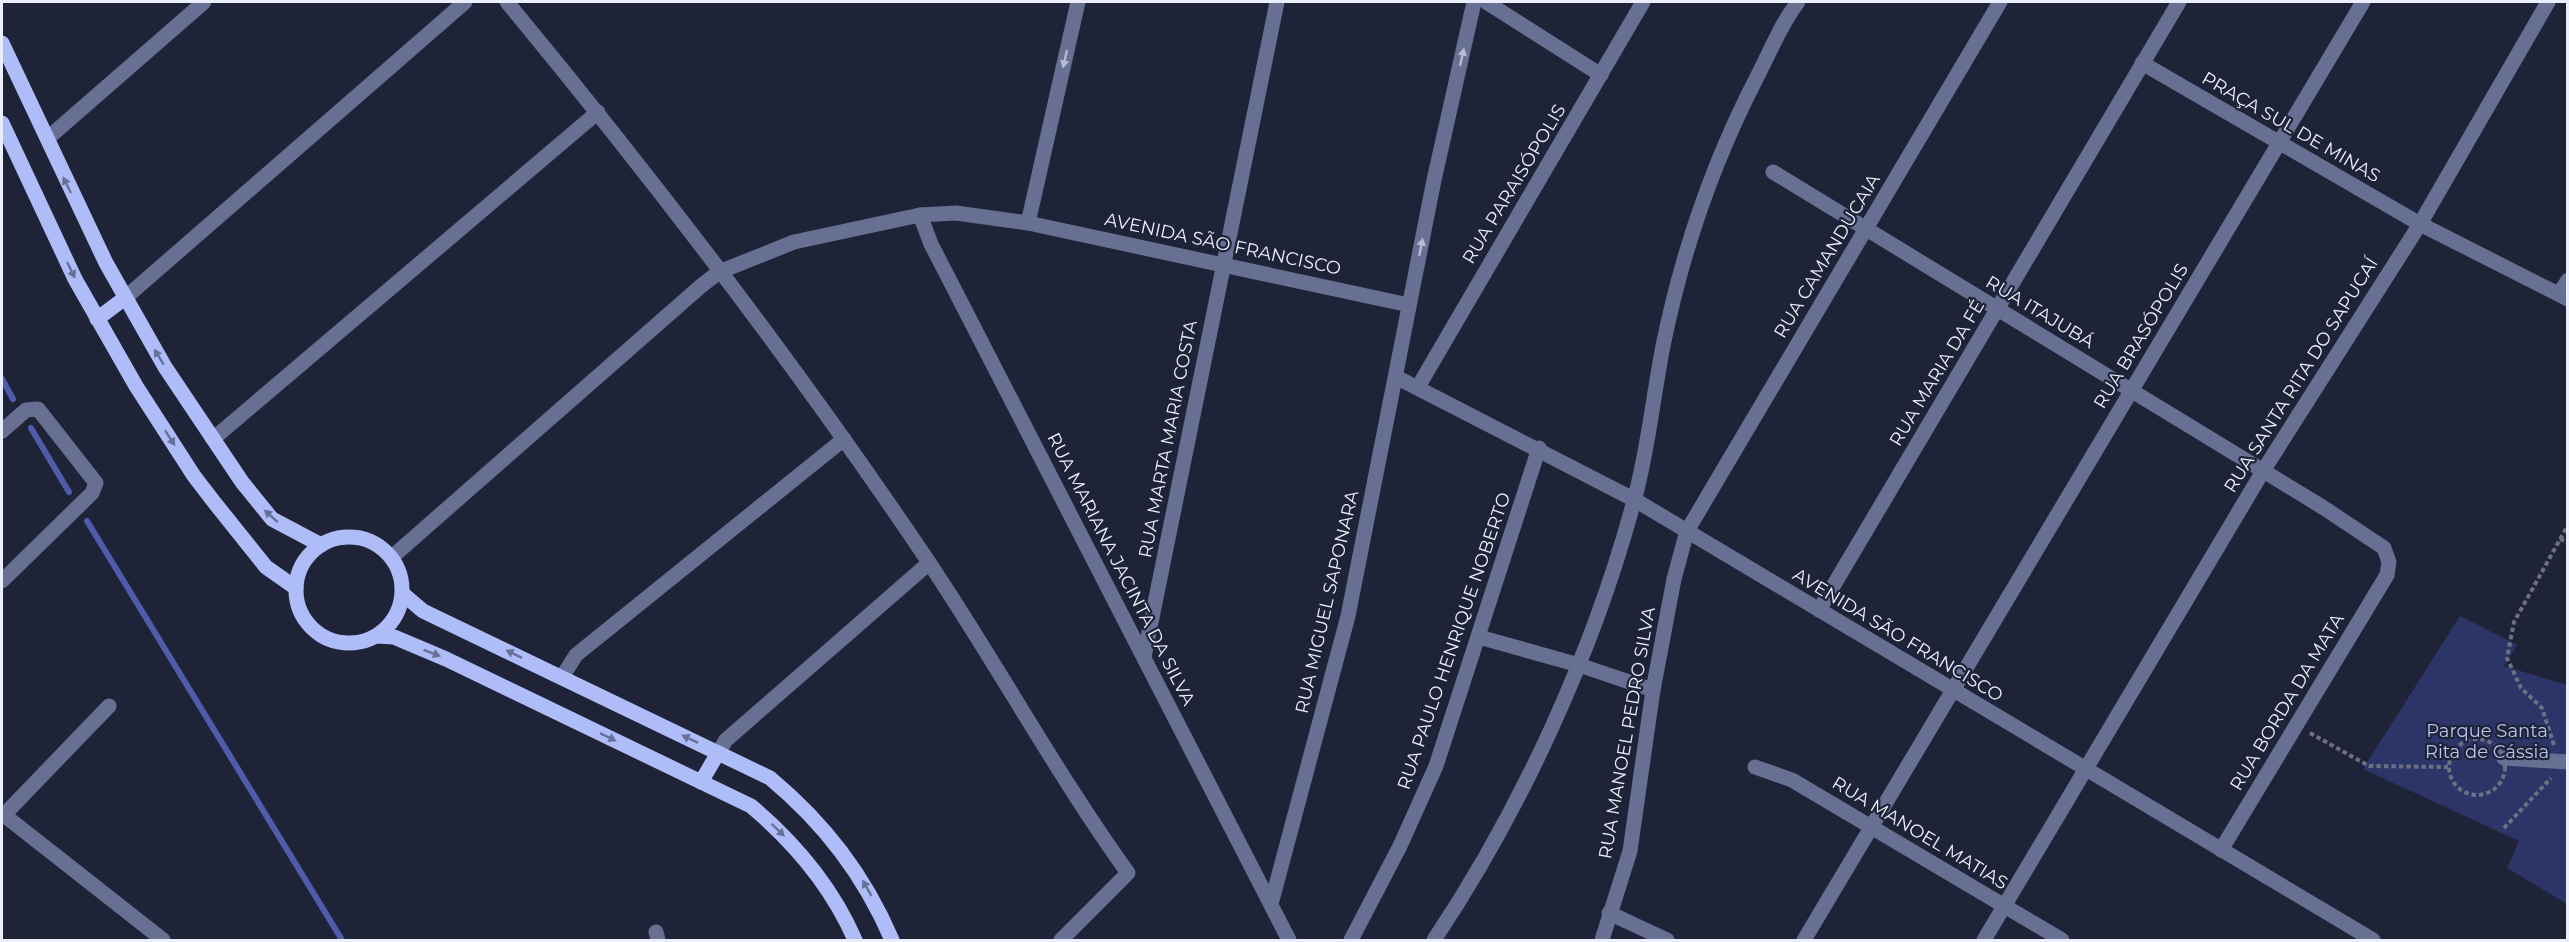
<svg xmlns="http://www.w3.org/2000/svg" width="2569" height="942" viewBox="0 0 2569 942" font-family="Montserrat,sans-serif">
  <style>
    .park { fill: #2d3568 }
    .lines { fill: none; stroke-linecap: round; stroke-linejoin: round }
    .stream { stroke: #4f5cac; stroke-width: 6 }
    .path { stroke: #6c7082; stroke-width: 4; stroke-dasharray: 4.5 3; stroke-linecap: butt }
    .minor { stroke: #676f93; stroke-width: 15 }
    .major { stroke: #aebdf8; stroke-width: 15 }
    .oneway { fill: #b6bcd3 }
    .oneway2 { fill: #667098 }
    .labels { text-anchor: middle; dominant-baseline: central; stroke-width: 4.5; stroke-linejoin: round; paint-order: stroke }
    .street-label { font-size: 18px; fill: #ebeffd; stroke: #1e2337 }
    .park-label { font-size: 18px; fill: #b9c4f0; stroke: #1e2337 }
  </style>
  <rect width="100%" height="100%" fill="#1e2337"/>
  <path class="park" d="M2460,616L2517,645L2504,666L2567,685V904L2507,868L2519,841L2363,769Z"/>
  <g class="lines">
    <g class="stream">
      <path d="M2,379L13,399"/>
      <path d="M31,428L69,492"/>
      <path d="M87,521L342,940"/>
    </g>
    <g class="path">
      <path d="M2560,539L2568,542"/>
      <path d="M2310,733L2369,766L2448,767"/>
      <circle cx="2477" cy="767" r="28"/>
      <path d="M2554,745L2542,708L2521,688L2507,658L2514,622L2568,525"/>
      <path d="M2504,828L2551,778"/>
    </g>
    <g class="minor">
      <path d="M507,2C655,181 798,368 928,561C997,664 1056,773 1128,873L1061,940"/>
      <path d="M1486,2L1601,75"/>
      <path d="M2142,63L2420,224L2568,299"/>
      <path d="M48,138L204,2"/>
      <path d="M1773,172L2324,508L2384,548L2389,562L2387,575L2221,850"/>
      <path d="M920,215L931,244L1289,940"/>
      <path d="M1028,223L1078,2"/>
      <path d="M2559,294L2568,280"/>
      <path d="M125,298L465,2"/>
      <path d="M1396,377L1635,500L2373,940"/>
      <path d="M1418,387L1643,2"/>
      <path d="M2,431L26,410L38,409L96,483L92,493L2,581"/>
      <path d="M213,439L598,112"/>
      <path d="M392,557L701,286L719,272L794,242L920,215L956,213L1028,223L1409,305"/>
      <path d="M1819,610L2179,2"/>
      <path d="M1479,637L1579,665L1653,690"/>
      <path d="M1144,657L1277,2"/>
      <path d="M562,677L576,655L844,439"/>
      <path d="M718,753L726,740L929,563"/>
      <path d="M2504,758L2568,762"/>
      <path d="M1755,767L1792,780L2062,940"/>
      <path d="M4,815L163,940"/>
      <path d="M2,817L109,706"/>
      <path d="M1271,904L1348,616L1434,180L1474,2"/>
      <path d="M1609,913L1667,940"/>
      <path d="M656,932L658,940"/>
      <path d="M1351,940L1400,846L1436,766L1539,448"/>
      <path d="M1434,940C1521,810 1593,653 1634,501C1648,451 1653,397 1663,346C1682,252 1713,162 1757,77C1770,52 1781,24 1798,2"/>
      <path d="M1602,940L1630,851L1653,690L1674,579L1687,531L2000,2"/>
      <path d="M1804,940L2363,2"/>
      <path d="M1984,940L2263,471L2420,224L2548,2"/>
    </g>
    <g class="major">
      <path d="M2,43L106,263L165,367L242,482L272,519L321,545"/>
      <path d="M2,123L75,279L136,386L194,476L214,502L266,567L296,588"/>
      <path d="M97,319L125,298"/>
      <circle cx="349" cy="590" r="53"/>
      <path d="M403,594L423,611L770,778C825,824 864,875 892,940"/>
      <path d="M377,636L394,637L446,659L751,806C796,844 832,887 855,940"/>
      <path d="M701,782L718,753"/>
    </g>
  </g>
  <defs><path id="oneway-solid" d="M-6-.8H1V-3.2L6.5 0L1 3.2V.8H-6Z" transform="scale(1.5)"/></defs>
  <g class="oneway">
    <use href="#oneway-solid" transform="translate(1462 57) rotate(-77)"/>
    <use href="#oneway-solid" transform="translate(1065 59) rotate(103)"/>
    <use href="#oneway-solid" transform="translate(1421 247) rotate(-79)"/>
  </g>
  <g class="oneway2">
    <use href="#oneway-solid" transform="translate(67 185) rotate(-116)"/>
    <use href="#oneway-solid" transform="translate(71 270) rotate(64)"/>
    <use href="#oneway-solid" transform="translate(159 357) rotate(-121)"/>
    <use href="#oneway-solid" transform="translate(170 438) rotate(57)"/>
    <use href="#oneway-solid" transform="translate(271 516) rotate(-138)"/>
    <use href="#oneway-solid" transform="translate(432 653) rotate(21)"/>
    <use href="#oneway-solid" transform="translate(514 654) rotate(-154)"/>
    <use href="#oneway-solid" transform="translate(608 737) rotate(26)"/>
    <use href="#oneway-solid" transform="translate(690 739) rotate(-154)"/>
    <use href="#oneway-solid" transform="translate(778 830) rotate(44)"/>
    <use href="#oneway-solid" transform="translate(867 888) rotate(-119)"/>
  </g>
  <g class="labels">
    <g class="street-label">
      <text transform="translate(2291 127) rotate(30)">PRAÇA SUL DE MINAS</text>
      <text transform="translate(1514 184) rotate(-59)">RUA PARAISÓPOLIS</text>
      <text transform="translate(1223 244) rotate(12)">AVENIDA SÃO FRANCISCO</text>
      <text transform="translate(1827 256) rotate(-59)">RUA CAMANDUCAIA</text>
      <text transform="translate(2040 312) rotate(31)">RUA ITAJUBÁ</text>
      <text transform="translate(2141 336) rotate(-59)">RUA BRASÓPOLIS</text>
      <text transform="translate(1937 373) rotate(-59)">RUA MARIA DA FÉ</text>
      <text transform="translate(2301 375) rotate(-58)">RUA SANTA RITA DO SAPUCAÍ</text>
      <text transform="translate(1168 439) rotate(-79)">RUA MARTA MARIA COSTA</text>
      <text transform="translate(1121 569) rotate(63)">RUA MARIANA JACINTA DA SILVA</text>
      <text transform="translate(1327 602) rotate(-77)">RUA MIGUEL SAPONARA</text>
      <text transform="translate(1898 635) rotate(31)">AVENIDA SÃO FRANCISCO</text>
      <text transform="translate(1454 641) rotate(-71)">RUA PAULO HENRIQUE NOBERTO</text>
      <text transform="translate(2287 702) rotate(-59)">RUA BORDA DA MATA</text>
      <text transform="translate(1627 733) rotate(-80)">RUA MANOEL PEDRO SILVA</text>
      <text transform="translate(1920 833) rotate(31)">RUA MANOEL MATIAS</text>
    </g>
    <g class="park-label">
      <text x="2487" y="731">Parque Santa<tspan x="2487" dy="21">Rita de Cássia</tspan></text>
    </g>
  </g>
  <rect width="2569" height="942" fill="none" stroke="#ebeffd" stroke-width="6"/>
</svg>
